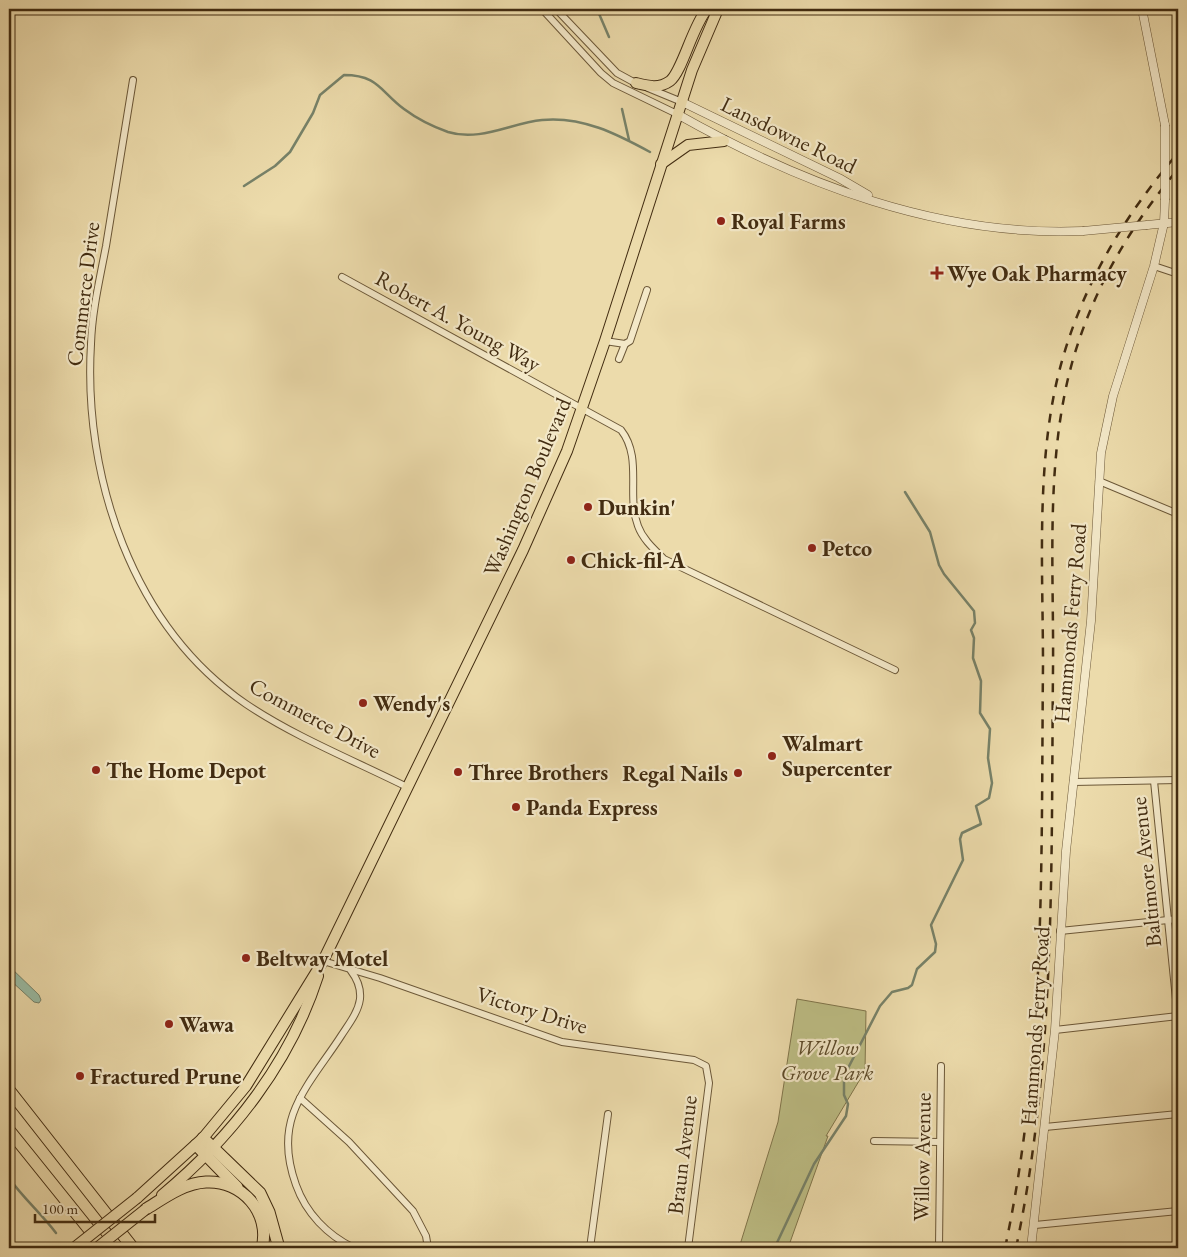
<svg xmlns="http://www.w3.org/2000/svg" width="1187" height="1257" viewBox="0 0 1187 1257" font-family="'EB Garamond',serif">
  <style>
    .green { fill: #bdbe85; stroke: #80754b }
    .water { fill: #9abca4; stroke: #778269 }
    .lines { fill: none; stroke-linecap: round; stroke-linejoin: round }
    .stream { stroke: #778269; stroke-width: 2.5 }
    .minor-casing { stroke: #6c5838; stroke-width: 8 }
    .tertiary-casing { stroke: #6c5838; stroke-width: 9 }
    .primary-casing { stroke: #422c11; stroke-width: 12 }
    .motorway-casing { stroke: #422c11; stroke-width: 13 }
    .minor { stroke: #f3e8c8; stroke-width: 6 }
    .tertiary { stroke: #f3e8c8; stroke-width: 8 }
    .primary { stroke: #ecdbab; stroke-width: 10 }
    .motorway { stroke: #ecdbab; stroke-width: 11 }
    .rail { stroke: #422c11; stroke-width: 2.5; stroke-dasharray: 9 9; stroke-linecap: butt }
    .tertiary-bridge-casing { stroke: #6c5838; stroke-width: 9; stroke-linecap: butt }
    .primary-bridge-casing { stroke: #422c11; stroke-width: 12; stroke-linecap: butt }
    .tertiary-bridge { stroke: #f3e8c8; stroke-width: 8 }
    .primary-bridge { stroke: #ecdbab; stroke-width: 10 }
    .poi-dot { fill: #8f2418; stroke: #f3e8c8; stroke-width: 2 }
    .labels { text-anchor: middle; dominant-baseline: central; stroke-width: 4.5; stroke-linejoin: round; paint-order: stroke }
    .street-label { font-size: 22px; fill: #422c11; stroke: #f3e8c8 }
    .poi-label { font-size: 22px; font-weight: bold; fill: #422c11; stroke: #f3e8c8; text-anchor: start }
    .park-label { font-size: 22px; font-style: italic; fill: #5b4928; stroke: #f3e8c8 }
  </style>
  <rect width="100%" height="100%" fill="#ecdbab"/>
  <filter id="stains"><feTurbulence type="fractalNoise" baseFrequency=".004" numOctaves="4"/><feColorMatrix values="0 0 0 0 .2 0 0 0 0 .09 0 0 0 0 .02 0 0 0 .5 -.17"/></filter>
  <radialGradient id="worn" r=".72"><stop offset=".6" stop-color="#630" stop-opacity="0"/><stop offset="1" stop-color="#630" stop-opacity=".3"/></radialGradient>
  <path class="green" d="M797,999L866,1011L865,1071L826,1136H828L788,1248H739L778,1122Z"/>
  <path class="water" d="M9,966L39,995L41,1000L39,1003L34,1002L9,979Z"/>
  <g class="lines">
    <g class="stream">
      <path d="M597,9L609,37"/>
      <path d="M622,109L629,140"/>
      <path d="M244,186L275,166L290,152L313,113L320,95L344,75C378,75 380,91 404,109C416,118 434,127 448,132C480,142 511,123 542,120C582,116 617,134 650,152"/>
      <path d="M9,1178C23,1198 41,1213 56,1233"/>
      <path d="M775,1247L814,1164L846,1116L848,1104L844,1095V1076L880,1006L892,992L908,988L912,985L917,969L935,952L936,944L931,925L963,860L960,839L962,833L981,824L976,806L989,798L992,783L988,758L990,729L980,713L981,681L973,658L974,638L971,630L975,623L974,611L944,574L939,565L930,532L905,492"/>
    </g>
    <g class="minor-casing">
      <g id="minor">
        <path d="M542,9L601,73L613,83L677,114"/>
        <path d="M556,9L617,73L639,85"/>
        <path d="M133,80C124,135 115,190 106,246C100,278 92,311 91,344C83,476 132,626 246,704C295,737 355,761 407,787"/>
        <path d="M648,88L682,102"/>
        <path d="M1154,266L1178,274"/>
        <path d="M342,277L621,430C643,458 626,495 638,526C643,540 655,550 664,559L895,670"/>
        <path d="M605,341L625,344L630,341L647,290"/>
        <path d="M619,359L625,344"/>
        <path d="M1099,481L1178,514"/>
        <path d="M1154,781L1178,1019"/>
        <path d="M1073,782L1178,780"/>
        <path d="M1060,931L1178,919"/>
        <path d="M323,961L380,978L562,1042L694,1060L706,1066L709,1083L688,1248"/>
        <path d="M351,971C358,980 361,988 360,999C358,1013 348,1025 341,1036C325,1061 303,1086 293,1114C285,1137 288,1163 296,1185C306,1213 327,1235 354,1248"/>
        <path d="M1055,1030L1178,1016"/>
        <path d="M300,1098L349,1142L413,1211L426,1236L428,1248"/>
        <path d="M1045,1127L1178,1114"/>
        <path d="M874,1141L940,1142"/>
        <path d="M1035,1225L1178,1211"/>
        <path d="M590,1248L608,1114"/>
        <path d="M939,1248L941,1066"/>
      </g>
    </g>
    <g class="tertiary-casing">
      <g id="tertiary">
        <path d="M1142,9L1165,125"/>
        <path d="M682,102L839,178L868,195"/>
        <path d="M677,114C801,184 939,237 1083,231"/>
        <path d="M1147,225L1178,222"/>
        <path d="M1031,1248L1055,1030L1066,851L1091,621L1101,453L1113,396L1154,266L1164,223L1165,200"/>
      </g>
    </g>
    <g class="primary-casing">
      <g id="primary">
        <path d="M636,83C648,86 659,89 670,81C682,72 692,27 707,9"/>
        <path d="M661,164L688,145L724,141"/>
        <path d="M162,1195C232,1137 290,1063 318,976"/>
        <path d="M137,1198L203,1138L246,1086L323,961L523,550L567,451L605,341L692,70L718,9"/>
      </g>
    </g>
    <g class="motorway-casing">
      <g id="motorway">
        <path d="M9,1090L133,1248"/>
        <path d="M9,1130L104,1248"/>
        <path d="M203,1138L260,1193L269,1212L279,1248"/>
        <path d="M196,1145L237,1187"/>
        <path d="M146,1209C164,1198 184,1183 206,1182C242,1180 271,1213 262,1248"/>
      </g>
    </g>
    <use href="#minor" class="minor"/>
    <use href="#tertiary" class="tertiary"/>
    <use href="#primary" class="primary"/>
    <use href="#motorway" class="motorway"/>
    <g class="rail">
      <path d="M1005,1248C1046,1056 1041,861 1043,665C1043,571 1036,467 1058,376C1079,291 1122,218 1178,153"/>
      <path d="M1016,1248C1056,1058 1051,863 1053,669C1054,569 1045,461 1072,363C1093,289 1129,228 1178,169"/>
    </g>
    <g class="tertiary-bridge-casing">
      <g id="tertiary-bridge">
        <path d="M1165,125V200"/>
        <path d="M1083,231L1147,225"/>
      </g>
    </g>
    <g class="primary-bridge-casing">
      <g id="primary-bridge">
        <path d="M74,1248L137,1198"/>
        <path d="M97,1248L146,1209"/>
      </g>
    </g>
    <use href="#tertiary-bridge" class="tertiary-bridge"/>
    <use href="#primary-bridge" class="primary-bridge"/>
  </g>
  <g class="poi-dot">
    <circle cx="721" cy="221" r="5"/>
    <path d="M934.5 265.5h5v5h5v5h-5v5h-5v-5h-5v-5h5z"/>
    <circle cx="588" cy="507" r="5"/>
    <circle cx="812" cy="548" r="5"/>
    <circle cx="571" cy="560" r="5"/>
    <circle cx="363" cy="703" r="5"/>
    <circle cx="772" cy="756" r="5"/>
    <circle cx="96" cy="770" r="5"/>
    <circle cx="458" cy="772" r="5"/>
    <circle cx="738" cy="773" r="5"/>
    <circle cx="516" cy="807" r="5"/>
    <circle cx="246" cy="958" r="5"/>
    <circle cx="169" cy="1024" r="5"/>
    <circle cx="80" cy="1076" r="5"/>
  </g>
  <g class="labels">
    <g class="street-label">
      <text transform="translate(789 135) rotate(26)">Lansdowne Road</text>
      <text transform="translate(83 294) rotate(-83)">Commerce Drive</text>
      <text transform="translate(458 321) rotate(29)">Robert A. Young Way</text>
      <text transform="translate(527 487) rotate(-67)">Washington Boulevard</text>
      <text transform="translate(1070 623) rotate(-85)">Hammonds Ferry Road</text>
      <text transform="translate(315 718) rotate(28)">Commerce Drive</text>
      <text transform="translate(1146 872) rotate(-96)">Baltimore Avenue</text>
      <text transform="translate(532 1010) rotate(17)">Victory Drive</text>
      <text transform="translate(1035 1026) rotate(-86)">Hammonds Ferry Road</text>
      <text transform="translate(682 1155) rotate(-83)">Braun Avenue</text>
      <text transform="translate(922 1157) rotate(-89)">Willow Avenue</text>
    </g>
    <g class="poi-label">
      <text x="731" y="221">Royal Farms</text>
      <text x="947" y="273">Wye Oak Pharmacy</text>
      <text x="598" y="507">Dunkin'</text>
      <text x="822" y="548">Petco</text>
      <text x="581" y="560">Chick-fil-A</text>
      <text x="373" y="703">Wendy's</text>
      <text x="782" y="743">Walmart<tspan x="782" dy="25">Supercenter</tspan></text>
      <text x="106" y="770">The Home Depot</text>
      <text x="468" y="772">Three Brothers</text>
      <text x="728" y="773" text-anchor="end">Regal Nails</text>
      <text x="526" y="807">Panda Express</text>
      <text x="256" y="958">Beltway Motel</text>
      <text x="179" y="1024">Wawa</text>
      <text x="90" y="1076">Fractured Prune</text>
    </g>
    <g class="park-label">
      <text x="827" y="1047">Willow<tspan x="827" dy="25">Grove Park</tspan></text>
    </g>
  </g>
  <rect width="1187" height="1257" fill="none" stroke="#ecdbab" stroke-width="30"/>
  <rect x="10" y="10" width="1167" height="1237" fill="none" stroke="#422c11" stroke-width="2.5"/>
  <rect x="15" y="15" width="1157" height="1227" fill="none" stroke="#422c11"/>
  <path d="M35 1214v8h120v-8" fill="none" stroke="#422c11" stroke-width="2.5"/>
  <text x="42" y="1214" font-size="15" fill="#422c11" stroke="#f3e8c8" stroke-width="4" paint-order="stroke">100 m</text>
  <rect width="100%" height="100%" filter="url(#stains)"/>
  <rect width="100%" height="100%" fill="url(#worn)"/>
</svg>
